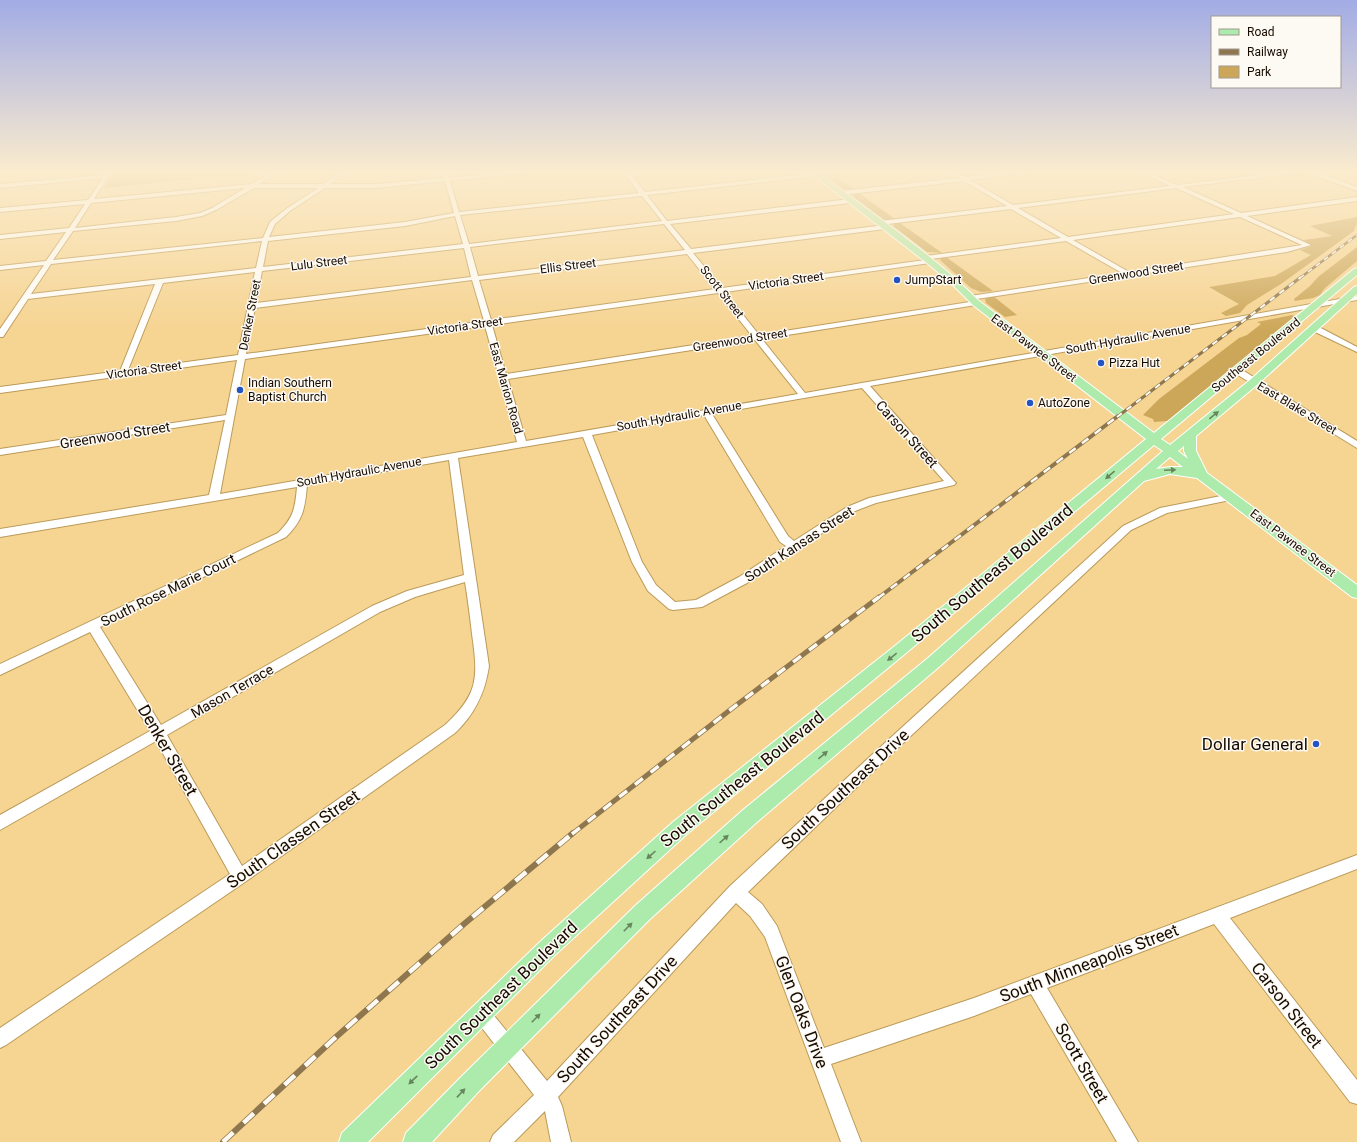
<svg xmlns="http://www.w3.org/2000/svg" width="1357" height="1142" viewBox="0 0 1357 1142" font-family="Roboto,sans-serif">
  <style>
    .green { fill: #cda759 }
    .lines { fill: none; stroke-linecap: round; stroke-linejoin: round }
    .minor-casing { stroke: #bb9b5a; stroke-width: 2 }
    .major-casing { stroke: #fff; stroke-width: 2 }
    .minor { fill: #fff; fill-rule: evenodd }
    .major { fill: #acebab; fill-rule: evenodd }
    .rail-far4-casing { stroke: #8e774e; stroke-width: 2.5 }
    .rail-far3-casing { stroke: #8e774e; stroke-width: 3 }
    .rail-far2-casing { stroke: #8e774e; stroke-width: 4 }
    .rail-far1-casing { stroke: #8e774e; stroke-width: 5 }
    .rail-casing { stroke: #8e774e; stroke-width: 6 }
    .rail-far4 { stroke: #fdf9f3; stroke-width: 1.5; stroke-dasharray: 5; stroke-linecap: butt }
    .rail-far3 { stroke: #fdf9f3; stroke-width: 2; stroke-dasharray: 6; stroke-linecap: butt }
    .rail-far2 { stroke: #fdf9f3; stroke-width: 2.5; stroke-dasharray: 8; stroke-linecap: butt }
    .rail-far1 { stroke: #fdf9f3; stroke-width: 3.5; stroke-dasharray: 10; stroke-linecap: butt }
    .rail { stroke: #fdf9f3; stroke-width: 4.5; stroke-dasharray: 14; stroke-linecap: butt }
    .oneway { fill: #68865e }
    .poi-dot { fill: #2454c1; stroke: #fdf9f3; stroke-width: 1.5 }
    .labels { text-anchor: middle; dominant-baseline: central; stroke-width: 3; stroke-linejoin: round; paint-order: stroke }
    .far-street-label { font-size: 12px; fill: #160b00; stroke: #fdf9f3 }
    .far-poi-label { font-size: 12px; fill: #160b00; stroke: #fdf9f3; text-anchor: start }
    .street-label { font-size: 14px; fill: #160b00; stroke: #fdf9f3 }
    .near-street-label { font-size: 17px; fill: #160b00; stroke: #fdf9f3 }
    .near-poi-label { font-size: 17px; fill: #160b00; stroke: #fdf9f3; text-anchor: end }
  </style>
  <rect width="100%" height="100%" fill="#f6d492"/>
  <g class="green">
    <path d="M115,171H273L104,188Z"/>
    <path d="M818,171H829L855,190L843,189Z"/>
    <path d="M859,193L896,220L883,219L852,196Z"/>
    <path d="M1357,217V223L1354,231L1281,284L1247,305L1240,313L1226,316L1221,313L1239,304L1209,287L1275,276L1311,255L1300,250L1312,246L1304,240L1332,236L1310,226Z"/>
    <path d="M900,223L942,253L927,252L893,226L895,224Z"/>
    <path d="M1357,247V261L1325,288L1320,295L1313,298L1295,301L1294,299L1310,286L1318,277Z"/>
    <path d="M946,257L993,291L981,292L971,288L940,260L941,258Z"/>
    <path d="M993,296L1017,315L1005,317L986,303L985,299Z"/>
    <path d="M1292,315L1297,317L1168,421L1154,422L1153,419L1143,415L1159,399L1239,338L1247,335L1261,324L1257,322Z"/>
  </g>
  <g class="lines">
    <g class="minor-casing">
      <g id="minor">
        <path d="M107,171H112L94,199L252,184L274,171H280L259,184H323L342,171H348L330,184H377L444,178L443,171H448L450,178L519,171H541L450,181L459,212L639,193L623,171H628L645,192L816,173L818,174V176L647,195L667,221L850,199L853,201L850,203L670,224L691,249L885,225L888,227L885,229L693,253L722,288L925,260L923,258L926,256L1061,238L1011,209L880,225L877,223L880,221L1007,206L964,181L841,195L838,193L841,191L959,178L949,171H955L966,177L1021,171H1039L970,180L1013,205L1170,186L1139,171H1146L1177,185L1289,171H1314L1357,187V191L1306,172L1183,187L1241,213L1357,197V201L1247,216L1311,245L1287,252L970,300L967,298L970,296L1122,273L1066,241L931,259L933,261L930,263L725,292L759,335L976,301L980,303L976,305L762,339L805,393L1357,296V300L870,386L954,481L956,483L954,485L876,503L855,511L747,583L702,607L673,610L669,609L648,591L632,562L583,437L458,458L489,666C485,693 475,714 455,733L245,882L6,1045L0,1048V1028L230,874L156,741L0,830V815L150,731L90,632L0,675V664L278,533C294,517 295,508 297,487L0,537V529L209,495L225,420L0,455V449L226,415L237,360L0,393V387L120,371L155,284L28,299L3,337H0V329L44,265L0,270V266L46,261L66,232L0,239V235L69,228L85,204L0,212V208L88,200L103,178L0,188V184L105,175ZM445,181L454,213L405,222L269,237L275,224L290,211L325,188H377ZM245,188L212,208L200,213L176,217L75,228L91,203ZM254,188H318L286,209L270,222L263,238L53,260L73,231L176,221L202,216L216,210ZM1176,188L1234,214L1068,237L1018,208ZM642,196L662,221L469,244L460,215ZM455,216L463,244L263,267L268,241L405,226ZM1240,217L1302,245L1129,272L1073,240ZM664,224L685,250L478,276L470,247ZM262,241L256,268L31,294L51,264ZM464,248L471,277L256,303L262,271ZM687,254L715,289L491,320L479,280ZM255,272L238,355L128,370L163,283ZM472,280L484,321L246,354L255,308ZM718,293L752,336L506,374L492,325ZM485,326L517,442L220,494L245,359ZM755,340L798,394L526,441L508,379ZM862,388L944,481L869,498L847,507L794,541L788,536L712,414ZM704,415L780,542L786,546L739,577L696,600L675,602L656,585L642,562L592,435ZM449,460L464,575L407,591L372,606L161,725L100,627L286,537C303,520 305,509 307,485ZM465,582C468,600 470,617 472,634C478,677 479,694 445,725L242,866L167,735L380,612L415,597Z"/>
        <path d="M1311,326H1317L1357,347V352L1311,330Z"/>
        <path d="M1233,368H1239L1357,441V448L1233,372Z"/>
        <path d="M1231,494L1236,497L1235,499L1167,513L1131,530L885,760L748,892L762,904L777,926L824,1048L974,998L1357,855V869L1230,918L1357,1080V1104L1350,1102L1214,924L1047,988L1138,1142H1117L1031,994L974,1016L831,1064L861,1142H841L765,937L750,916L736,903L558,1097L562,1106L571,1142H551L545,1111L514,1142H490L493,1135L534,1095L475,1019L472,1013L475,1007L481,1004L487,1007L547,1081L730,886L875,752L1123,526L1160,508Z"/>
      </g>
    </g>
    <g class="major-casing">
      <path id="major" d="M808,171H816C871,213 930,252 979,301L1154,433L1354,269L1357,268V275L1161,439L1170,445L1250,380L1354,287L1357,286V294L1258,384L1196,436V451L1207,473L1357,585V598L1352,597L1197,478L1170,474L1144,481L940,666L757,822L650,919L479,1091L432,1142H403L406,1133L463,1075L636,905L743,810L928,658L1163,451L1154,445L906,653L687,834L556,954L368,1142H339L342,1133L542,940L673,822L896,645L1146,439L973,305L952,284L927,263ZM1184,446V451L1188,459L1178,451ZM1170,457L1183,467H1170L1156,469Z"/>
    </g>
    <use href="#minor" class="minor"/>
    <use href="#major" class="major"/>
    <g class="rail-far4-casing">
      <path id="rail-far4" d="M1300,278L1357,235"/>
    </g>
    <g class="rail-far3-casing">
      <path id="rail-far3" d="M1117,417L1301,277"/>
    </g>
    <g class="rail-far2-casing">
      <path id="rail-far2" d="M878,598L1118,416"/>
    </g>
    <g class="rail-far1-casing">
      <path id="rail-far1" d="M572,834L730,710L879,597"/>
    </g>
    <g class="rail-casing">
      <path id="rail" d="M223,1142L336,1037L464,924L573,833"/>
    </g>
    <use href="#rail-far4" class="rail-far4"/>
    <use href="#rail-far3" class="rail-far3"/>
    <use href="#rail-far2" class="rail-far2"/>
    <use href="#rail-far1" class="rail-far1"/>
    <use href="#rail" class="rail"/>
  </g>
  <defs><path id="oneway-solid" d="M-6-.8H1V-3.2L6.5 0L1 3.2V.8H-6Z"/></defs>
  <g class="oneway">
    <use href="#oneway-solid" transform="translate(1214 415) rotate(-39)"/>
    <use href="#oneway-solid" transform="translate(1170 470) rotate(-3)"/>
    <use href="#oneway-solid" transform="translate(1110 475) rotate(140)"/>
    <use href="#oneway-solid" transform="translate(892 657) rotate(141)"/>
    <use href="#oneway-solid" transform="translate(823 755) rotate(-40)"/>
    <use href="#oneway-solid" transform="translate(724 839) rotate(-42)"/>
    <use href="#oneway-solid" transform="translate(651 855) rotate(138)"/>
    <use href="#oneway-solid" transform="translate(628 927) rotate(-45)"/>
    <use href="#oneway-solid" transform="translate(536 1018) rotate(-45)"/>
    <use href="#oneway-solid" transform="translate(413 1080) rotate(136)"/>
    <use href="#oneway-solid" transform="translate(461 1093) rotate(-47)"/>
  </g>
  <linearGradient id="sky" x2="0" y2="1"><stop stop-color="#a2ace5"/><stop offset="0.52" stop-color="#fbecce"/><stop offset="1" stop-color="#fbecce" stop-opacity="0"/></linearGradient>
  <rect width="1357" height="331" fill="url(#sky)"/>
  <g class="poi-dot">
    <circle cx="897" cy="280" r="4"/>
    <circle cx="1101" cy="363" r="4"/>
    <circle cx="240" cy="390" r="4"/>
    <circle cx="1030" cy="403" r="4"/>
    <circle cx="1316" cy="744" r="4"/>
  </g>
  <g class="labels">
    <g class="far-street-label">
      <text transform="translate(319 263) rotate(-7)">Lulu Street</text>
      <text transform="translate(568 266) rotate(-7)">Ellis Street</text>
      <text transform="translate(1136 273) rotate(-9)">Greenwood Street</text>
      <text transform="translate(786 281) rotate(-8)">Victoria Street</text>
      <text transform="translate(722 292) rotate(52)">Scott Street</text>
      <text transform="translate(250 315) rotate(-79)">Denker Street</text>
      <text transform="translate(465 326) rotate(-8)">Victoria Street</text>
      <text transform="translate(1128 339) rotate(-10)">South Hydraulic Avenue</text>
      <text transform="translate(740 340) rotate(-9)">Greenwood Street</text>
      <text transform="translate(1034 348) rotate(37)">East Pawnee Street</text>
      <text transform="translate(1256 355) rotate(-39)">Southeast Boulevard</text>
      <text transform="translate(144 370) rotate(-8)">Victoria Street</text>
      <text transform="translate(506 388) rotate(74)">East Marion Road</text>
      <text transform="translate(1297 408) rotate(31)">East Blake Street</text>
      <text transform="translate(679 416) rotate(-10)">South Hydraulic Avenue</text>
      <text transform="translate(359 472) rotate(-10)">South Hydraulic Avenue</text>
      <text transform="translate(1293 543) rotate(37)">East Pawnee Street</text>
    </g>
    <g class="far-poi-label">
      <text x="905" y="280">JumpStart</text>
      <text x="1109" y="363">Pizza Hut</text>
      <text x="248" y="383">Indian Southern<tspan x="248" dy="14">Baptist Church</tspan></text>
      <text x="1038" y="403">AutoZone</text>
    </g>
    <g class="street-label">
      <text transform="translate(907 434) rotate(48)">Carson Street</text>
      <text transform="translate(115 435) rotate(-9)">Greenwood Street</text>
      <text transform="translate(799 544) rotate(-33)">South Kansas Street</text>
      <text transform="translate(168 590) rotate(-26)">South Rose Marie Court</text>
      <text transform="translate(232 691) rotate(-30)">Mason Terrace</text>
    </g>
    <g class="near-street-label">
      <text transform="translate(992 573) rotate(-40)">South Southeast Boulevard</text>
      <text transform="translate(168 750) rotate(60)">Denker Street</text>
      <text transform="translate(742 779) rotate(-39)">South Southeast Boulevard</text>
      <text transform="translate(845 789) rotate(-43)">South Southeast Drive</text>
      <text transform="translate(293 839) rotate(-35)">South Classen Street</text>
      <text transform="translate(1089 963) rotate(-21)">South Minneapolis Street</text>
      <text transform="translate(501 995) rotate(-44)">South Southeast Boulevard</text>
      <text transform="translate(1287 1005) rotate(52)">Carson Street</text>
      <text transform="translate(802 1012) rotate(69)">Glen Oaks Drive</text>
      <text transform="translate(617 1019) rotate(-47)">South Southeast Drive</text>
      <text transform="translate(1082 1063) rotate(60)">Scott Street</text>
    </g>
    <g class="near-poi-label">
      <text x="1308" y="744">Dollar General</text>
    </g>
  </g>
  <rect x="1211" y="16" width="130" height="72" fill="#fdf9f3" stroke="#a19a92"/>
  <rect x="1219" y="29" width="20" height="6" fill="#acebab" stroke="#a19a92"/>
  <text x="1247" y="36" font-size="12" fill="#160b00">Road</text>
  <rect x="1219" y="49" width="20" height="6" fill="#8e774e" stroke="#a19a92"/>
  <text x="1247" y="56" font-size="12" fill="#160b00">Railway</text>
  <rect x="1219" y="66" width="20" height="12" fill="#cda759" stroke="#a19a92"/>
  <text x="1247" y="76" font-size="12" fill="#160b00">Park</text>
</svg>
